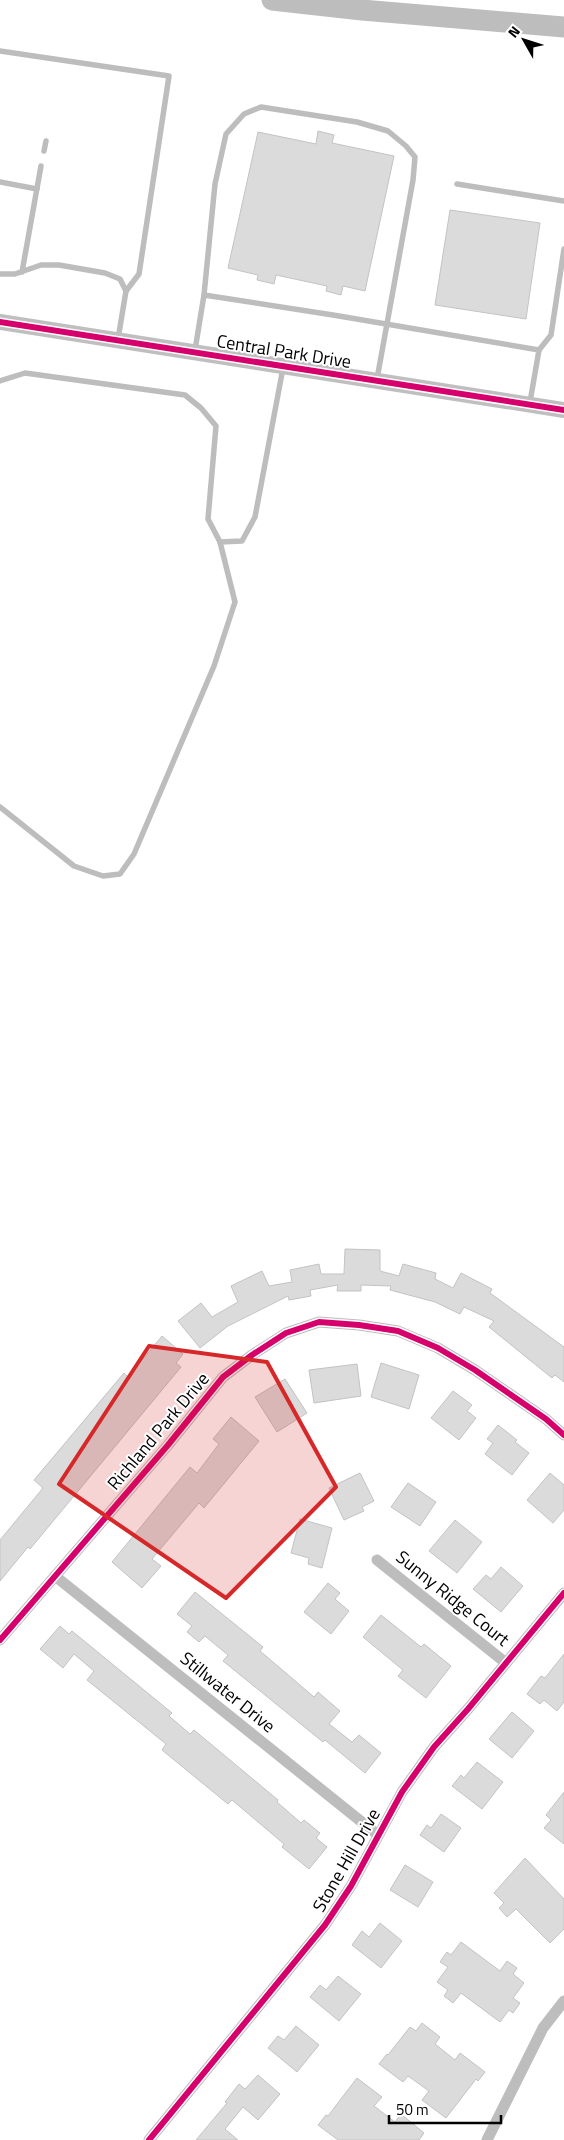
<svg xmlns="http://www.w3.org/2000/svg" width="564" height="2140" viewBox="0 0 564 2140" font-family="'Titillium Web',sans-serif">
  <style>
    .building { fill: #dbdbdb; stroke: #c3c3c3 }
    .lines { fill: none; stroke-linecap: round; stroke-linejoin: round }
    .lane { stroke: #bdbdbd; stroke-width: 5.5 }
    .street { stroke: #bdbdbd; stroke-width: 11 }
    .secondary { stroke: #bfbfbf; stroke-width: 16 }
    .highway { stroke: #bdbdbd; stroke-width: 21 }
    .cycleway-casing { stroke: #fff; stroke-width: 9 }
    .cycleway { stroke: #d6006c; stroke-width: 6 }
    .marked { fill: #d62828; fill-opacity: 0.2; stroke: #d62828; stroke-width: 4; stroke-linejoin: round }
    .labels { text-anchor: middle; dominant-baseline: central; stroke-width: 4; stroke-linejoin: round; paint-order: stroke }
    .street-label { font-size: 18px; fill: #000; stroke: #fff }
  </style>
  <rect width="100%" height="100%" fill="#fff"/>
  <g class="building">
    <path d="M318,131L334,135L332,143L394,156L365,291L343,286L341,295L326,291L327,286L276,275L274,284L257,280L258,275L228,268L258,132L316,144Z"/>
    <path d="M450,210L540,223L526,319L435,305Z"/>
    <path d="M345,1249L380,1250V1271L399,1276L403,1264L436,1273L435,1279L453,1288L461,1273L492,1289L490,1293L564,1347V1382L555,1375L552,1378L489,1327L494,1321L464,1307L460,1314L435,1302L390,1290L391,1286L361,1285V1291H337L338,1285L310,1290L311,1296L289,1300L288,1296L228,1326L200,1348L178,1321L201,1303L212,1317L238,1302L231,1286L262,1271L269,1286L292,1282L290,1270L319,1264L321,1274H344Z"/>
    <path d="M162,1336L183,1354L176,1363L181,1367L30,1549L28,1547L0,1581V1540L43,1488L34,1480L124,1373L128,1377Z"/>
    <path d="M381,1363L419,1375L409,1409L371,1397Z"/>
    <path d="M357,1364L361,1396L314,1403L309,1370Z"/>
    <path d="M285,1379L307,1413L277,1432L255,1397Z"/>
    <path d="M453,1391L472,1405L467,1411L476,1418L459,1440L431,1418Z"/>
    <path d="M231,1417L259,1441L204,1508L199,1503L152,1559L161,1566L142,1588L112,1562L190,1467L197,1473L219,1444L213,1439Z"/>
    <path d="M498,1425L517,1440L515,1442L529,1453L512,1475L485,1454L493,1443L487,1439Z"/>
    <path d="M360,1473L374,1501L362,1507L364,1511L344,1520L329,1488Z"/>
    <path d="M550,1473L564,1485V1510L553,1523L527,1500Z"/>
    <path d="M408,1483L436,1502L420,1526L391,1507Z"/>
    <path d="M300,1519L332,1528L322,1568L308,1564L309,1558L291,1553Z"/>
    <path d="M455,1520L482,1542L457,1573L429,1551Z"/>
    <path d="M501,1567L523,1586L501,1612L473,1589L486,1575L491,1579Z"/>
    <path d="M328,1583L340,1593L335,1599L349,1611L331,1634L304,1612Z"/>
    <path d="M195,1592L263,1647L260,1651L314,1697L318,1692L340,1711L329,1724L352,1742L359,1735L381,1753L365,1773L325,1740L323,1742L223,1661L228,1655L205,1636L199,1642L187,1632L192,1626L177,1614Z"/>
    <path d="M381,1615L421,1647L424,1644L451,1666L426,1698L398,1676L403,1670L363,1637Z"/>
    <path d="M60,1626L69,1634L72,1631L172,1713L169,1716L190,1734L194,1730L278,1800L277,1802L301,1823L304,1820L320,1833L316,1838L327,1847L309,1869L282,1847L284,1844L232,1800L228,1804L162,1750L166,1744L87,1680L94,1671L74,1654L63,1668L40,1649Z"/>
    <path d="M564,1654V1702L557,1711L544,1700L540,1704L527,1694L541,1676L545,1678Z"/>
    <path d="M512,1712L534,1731L512,1758L489,1739Z"/>
    <path d="M477,1762L503,1782L482,1809L452,1786L461,1775L464,1778Z"/>
    <path d="M564,1792V1844L544,1828L551,1820L546,1815Z"/>
    <path d="M441,1814L461,1828L444,1852L420,1835L427,1825L431,1828Z"/>
    <path d="M525,1858L564,1899V1929L550,1943L516,1909L507,1917L499,1908L504,1903L494,1893Z"/>
    <path d="M405,1865L433,1882L418,1907L390,1890Z"/>
    <path d="M380,1923L402,1941L381,1968L352,1945L362,1931L369,1937Z"/>
    <path d="M461,1942L500,1971L507,1961L517,1968L513,1974L524,1983L513,1998L520,2003L513,2013L509,2010L500,2022L461,1993L453,2003L444,1996L448,1990L437,1982L448,1967L440,1962L447,1952L451,1955Z"/>
    <path d="M338,1976L361,1994L339,2021L310,1997L320,1985L326,1990Z"/>
    <path d="M422,2023L440,2037L435,2044L455,2060L460,2053L485,2072L478,2081L476,2079L446,2118L422,2100L429,2091L408,2076L403,2082L379,2064L387,2054L388,2055L410,2027L416,2031Z"/>
    <path d="M296,2026L319,2045L297,2072L268,2048L278,2036L284,2040Z"/>
    <path d="M258,2075L280,2094L258,2120L243,2107L225,2129L238,2140H196L227,2103L225,2102L239,2084L245,2089Z"/>
    <path d="M357,2078L382,2097L374,2106L395,2122L401,2114L424,2133L419,2140H338L318,2125L326,2115L328,2116Z"/>
  </g>
  <g class="lines">
    <g class="lane">
      <path d="M0,51L169,76L139,274L126,291"/>
      <path d="M44,151L46,141"/>
      <path d="M0,182L37,189"/>
      <path d="M457,184L564,201"/>
      <path d="M22,272L41,166"/>
      <path d="M0,274H15L41,265H59L105,273L120,279L126,291L118,339"/>
      <path d="M204,295L215,184L226,134L244,114L261,107L357,122L388,131L406,146L415,157L413,180L377,379"/>
      <path d="M195,350L204,295L333,315L539,350L530,402"/>
      <path d="M539,350L551,335L564,249"/>
      <path d="M0,381L25,373L185,395L201,408L216,426L208,519L220,542L235,602L214,666L134,854L120,874L103,876L74,866L0,807"/>
      <path d="M220,542L242,541L255,517L283,368"/>
    </g>
    <g class="street">
      <path d="M377,1560L506,1663"/>
      <path d="M55,1576L378,1835"/>
      <path d="M0,1640L168,1445L223,1377L252,1355L286,1333L319,1322L359,1325L398,1331L438,1348L475,1370L546,1419L564,1435"/>
      <path d="M149,2140L325,1925L351,1886L402,1792L434,1747L468,1709L564,1593"/>
      <path d="M487,2140L543,2028L564,2001"/>
    </g>
    <path class="secondary" d="M0,322L564,410"/>
    <path class="highway" d="M272,0L362,10L564,27"/>
    <g class="cycleway-casing">
      <g id="cycleway">
        <path d="M0,322L564,410"/>
        <path d="M0,1640L168,1445L223,1377L252,1355L286,1333L319,1322L359,1325L398,1331L438,1348L475,1370L546,1419L564,1435"/>
        <path d="M149,2140L325,1925L351,1886L402,1792L434,1747L468,1709L564,1593"/>
      </g>
    </g>
    <use href="#cycleway" class="cycleway"/>
  </g>
  <path class="marked" d="M149,1346L267,1362L336,1487L226,1598L59,1484Z"/>
  <g class="labels">
    <g class="street-label">
      <text transform="translate(284 351) rotate(9)">Central Park Drive</text>
      <text transform="translate(158 1431) rotate(-50)">Richland Park Drive</text>
      <text transform="translate(453 1598) rotate(39)">Sunny Ridge Court</text>
      <text transform="translate(228 1692) rotate(39)">Stillwater Drive</text>
      <text transform="translate(346 1860) rotate(-60)">Stone Hill Drive</text>
    </g>
  </g>
  <g transform="translate(524 40) rotate(309)" stroke="#ffffff" stroke-width="4" paint-order="stroke">
  <path d="M0-4L9 19L0 12L-9 19Z" fill="#000000"/>
  <text y="-8" font-size="14" font-weight="bold" text-anchor="middle" fill="#000000">N</text>
  </g>
  <path d="M389 2115v8h112v-8" fill="none" stroke="#000000" stroke-width="2.5"/>
  <text x="396" y="2115" font-size="15" fill="#000000" stroke="#ffffff" stroke-width="4" paint-order="stroke">50 m</text>
</svg>
